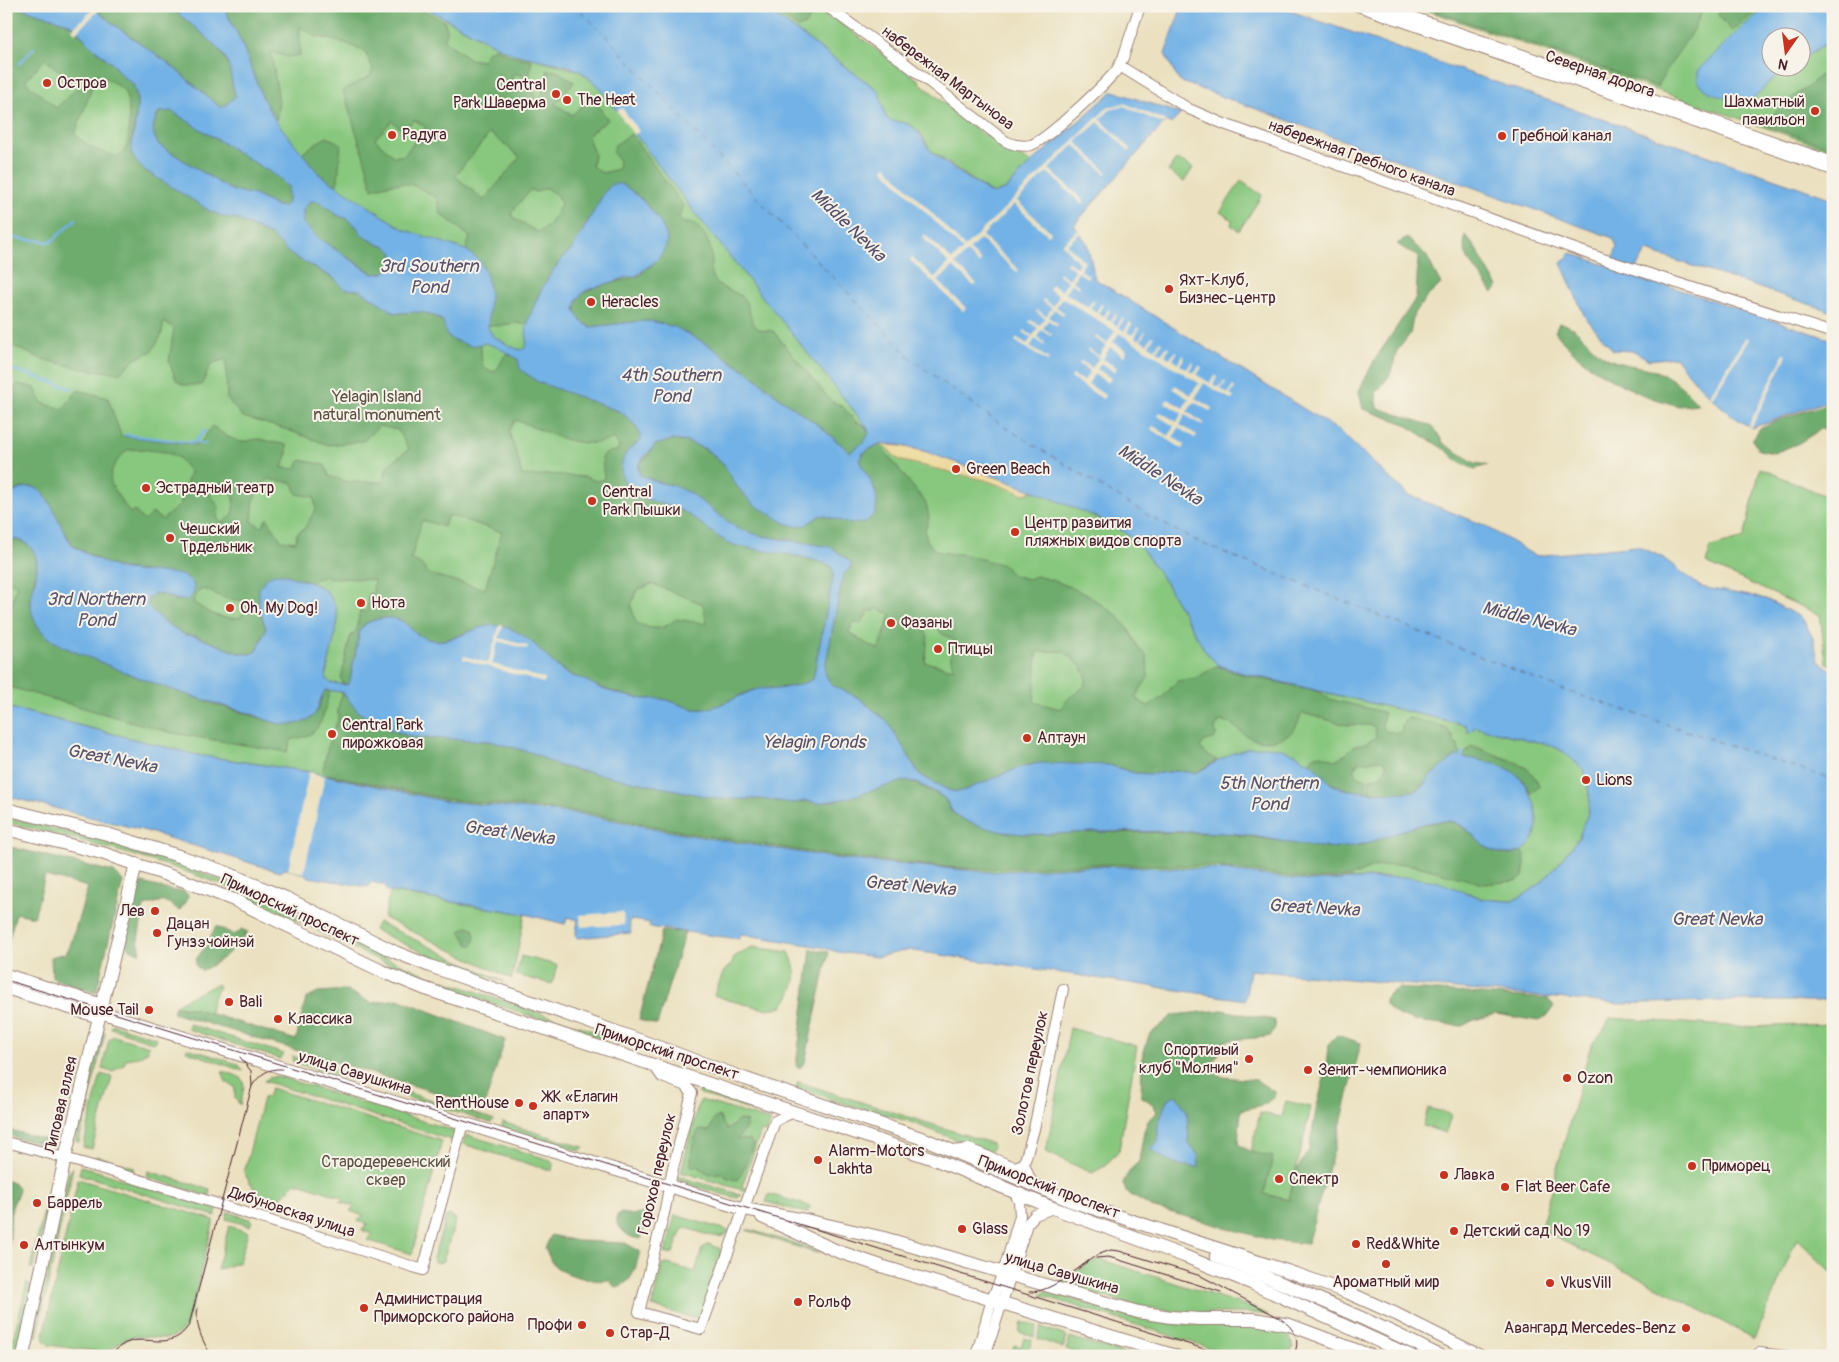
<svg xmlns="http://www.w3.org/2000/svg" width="1839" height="1362" viewBox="0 0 1839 1362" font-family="Pangolin,sans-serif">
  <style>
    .green { fill: #88c77e; stroke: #697354; fill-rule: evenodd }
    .forest { fill: #6eac6d; stroke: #5c664c; fill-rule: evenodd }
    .sand { fill: #eeda9e; stroke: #9c7c64 }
    .water { fill: #73b2e6; stroke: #5e6888; fill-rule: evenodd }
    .pier { fill: #ebe1c0 }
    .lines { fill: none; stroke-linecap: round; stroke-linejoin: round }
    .stream { stroke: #73b2e6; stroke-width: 2.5 }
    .ferry { stroke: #58526c; stroke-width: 1; stroke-dasharray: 6 5; stroke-linecap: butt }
    .minor-casing { stroke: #9a8076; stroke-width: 12 }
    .major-casing { stroke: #9a8076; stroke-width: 14 }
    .minor { stroke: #fff; stroke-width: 10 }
    .major { stroke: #fff; stroke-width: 12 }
    .tram { stroke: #4a1f2b; stroke-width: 1 }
    .poi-dot { fill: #c8321e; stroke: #f7f3e8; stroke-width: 2 }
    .labels { text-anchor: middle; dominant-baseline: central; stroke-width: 4; stroke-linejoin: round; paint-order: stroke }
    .street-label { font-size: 16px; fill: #4a1f2b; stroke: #f7f3e8 }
    .poi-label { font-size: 16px; fill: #4a1f2b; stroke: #f7f3e8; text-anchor: start }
    .park-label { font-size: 16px; fill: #5d5144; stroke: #f7f3e8 }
    .water-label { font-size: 18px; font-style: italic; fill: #58526c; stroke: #f7f3e8 }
  </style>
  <rect width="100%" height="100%" fill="#f7f3e8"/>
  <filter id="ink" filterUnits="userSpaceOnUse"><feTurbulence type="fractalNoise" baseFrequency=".02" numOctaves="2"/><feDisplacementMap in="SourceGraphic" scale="10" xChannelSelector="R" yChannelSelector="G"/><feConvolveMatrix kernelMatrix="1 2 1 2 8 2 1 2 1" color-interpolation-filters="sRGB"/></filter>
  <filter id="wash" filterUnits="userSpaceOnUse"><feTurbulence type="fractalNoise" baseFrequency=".0096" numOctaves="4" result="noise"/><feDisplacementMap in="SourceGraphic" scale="20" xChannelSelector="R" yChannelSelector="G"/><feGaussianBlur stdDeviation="1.12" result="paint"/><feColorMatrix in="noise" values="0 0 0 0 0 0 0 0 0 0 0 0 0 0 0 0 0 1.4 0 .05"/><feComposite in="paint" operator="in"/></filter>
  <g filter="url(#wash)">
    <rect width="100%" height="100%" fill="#ebe1c0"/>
    <g class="green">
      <path d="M6,6H422L501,49L580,71L600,88L692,209L867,427L869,433L923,451L1034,491L1113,524L1129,536L1143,550L1166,583L1205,651L1218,665L1242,673L1466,725L1469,732L1475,727L1551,745L1564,752L1579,765L1584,770L1587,779L1590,802L1587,818L1579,837L1556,867L1539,885L1521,897L1508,901L1483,899L1469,893L1387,877L1308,881L1216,869L1095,866L988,872L842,859L683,834L583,814L444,801L311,772L197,755L6,707Z"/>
      <path d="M762,6H817L920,81L919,82L984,135L986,134L1008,150L1031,163L1005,190L992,194L930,150L921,133L906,124L894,123L886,118L878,90Z"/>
      <path d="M1414,6H1833V151ZM1772,38H1802V68H1772Z"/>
      <path d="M1180,160L1193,168L1184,182L1168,171L1175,161Z"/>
      <path d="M1241,181L1262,195L1239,231L1231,225L1232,220L1220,212Z"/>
      <path d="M1760,468L1833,499V666L1826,662L1820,615L1706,563L1711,547L1744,538Z"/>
      <path d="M6,817L105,841L151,854L188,867L260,896L391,960L427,975L605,1035L604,1040C532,1016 459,994 390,965C332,940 278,908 220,884C150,857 78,840 6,822Z"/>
      <path d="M390,892L525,914L512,979L384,918Z"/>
      <path d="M378,922L504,982L433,957L374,930Z"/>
      <path d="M752,947L789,952C800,975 796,987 782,1007L765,1009L728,1000L714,995L724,971L732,964L734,957Z"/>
      <path d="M521,956L557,965L552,984L516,975Z"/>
      <path d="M217,984L219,987L212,1000L210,1013L196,1009L175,1006C179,1001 208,989 217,984Z"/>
      <path d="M1610,1018L1743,1027L1833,1024V1274L1797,1239L1754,1339L1664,1290L1540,1230L1591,1045L1603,1031Z"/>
      <path d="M112,1024L156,1038L154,1043L111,1028Z"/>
      <path d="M189,1024L284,1054L280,1059L188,1029Z"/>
      <path d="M1070,1028L1137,1046L1119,1150L1105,1166L1092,1173L1046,1152Z"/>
      <path d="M102,1032L105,1033L79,1142L75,1141Z"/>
      <path d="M114,1036L149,1046L147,1052L138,1057L127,1059L123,1065L112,1072L102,1069L109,1039Z"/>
      <path d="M187,1048L238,1064L243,1071L186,1051Z"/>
      <path d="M292,1056L494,1120L491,1123L293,1062Z"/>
      <path d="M222,1071C248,1078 246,1080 240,1105L235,1098V1087L226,1082Z"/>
      <path d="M101,1074L112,1077L92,1149L83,1147Z"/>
      <path d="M277,1076L455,1131L454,1141L264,1081L269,1078Z"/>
      <path d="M798,1082L991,1143L993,1146L990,1153L908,1121L843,1103L796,1087Z"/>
      <path d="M271,1088L442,1141L412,1254L367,1240L373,1234L362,1230L367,1224L357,1221L364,1216L350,1211L354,1206L340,1202L344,1198L296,1182L276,1203L260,1198L244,1173L263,1098L268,1097Z"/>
      <path d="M702,1090L765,1110L770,1114L771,1117L698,1093Z"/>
      <path d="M701,1100L771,1121L767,1133L761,1131L742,1186L747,1189L746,1191L681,1172L698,1105Z"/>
      <path d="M1286,1101L1311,1107L1289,1200L1264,1194L1251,1152L1260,1113L1282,1117Z"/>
      <path d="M1428,1108L1451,1114L1446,1133L1423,1126Z"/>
      <path d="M502,1122L583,1147H584L580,1151L502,1127Z"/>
      <path d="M467,1135L551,1160L553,1164L552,1171L463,1144L465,1137Z"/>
      <path d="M96,1156L134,1167L133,1172L94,1160Z"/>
      <path d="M81,1166L217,1209L215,1216L79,1174Z"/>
      <path d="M73,1167L37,1337L35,1332L69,1171Z"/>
      <path d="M148,1171L210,1189L209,1196L147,1177Z"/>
      <path d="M677,1176L742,1195L739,1197H732L685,1183L678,1179Z"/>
      <path d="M52,1178L54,1179L33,1269L30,1268Z"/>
      <path d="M78,1179L214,1220L187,1325C172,1347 156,1334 135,1337C124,1338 116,1345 108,1353L49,1345L43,1339Z"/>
      <path d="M769,1194L810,1206L807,1213L766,1202Z"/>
      <path d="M228,1212L252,1220L250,1226L226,1219Z"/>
      <path d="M449,1215L456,1219L443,1261L439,1263L434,1261L433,1258L446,1217Z"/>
      <path d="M675,1215L730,1231C719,1244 699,1230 685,1228L681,1232L673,1253L665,1254Z"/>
      <path d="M229,1226L248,1232L239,1262L217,1270Z"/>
      <path d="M746,1230H751L821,1252L816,1253Z"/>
      <path d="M708,1244L719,1248L723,1255L700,1315L692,1318L652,1306L662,1265L668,1264L695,1272L702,1249Z"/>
      <path d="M1099,1259L1254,1308L1268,1315C1239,1311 1209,1315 1179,1312C1138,1308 1099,1295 1060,1283L1089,1263Z"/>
      <path d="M27,1283L31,1287L16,1356H9Z"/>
      <path d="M1046,1291L1123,1315L1153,1321L1179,1324L1253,1325L1289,1332L1293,1347L1289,1356H1235L1041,1295Z"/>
      <path d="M1022,1322L1037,1326L1034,1337L1019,1332Z"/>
      <path d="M1041,1327L1067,1336L1063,1348L1038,1339Z"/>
      <path d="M1070,1337L1132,1356H1085L1066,1349Z"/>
      <path d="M1024,1338L1032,1340L1027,1356H1011L1014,1345L1021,1347Z"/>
    </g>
    <g class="forest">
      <path d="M6,6H15L65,22L73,27L88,43L113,64L122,76L133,84L137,96V110L131,143L146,171L222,216L237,219L272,236L290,254L335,279L345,289L360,290L395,313L422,312L434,316L476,345L481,343C482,355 478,373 496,371L506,354L514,356L600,404L621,412L629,418L641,432L642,440L627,452L623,459L647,499L670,505L687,513L704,524L813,559L831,566L834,573L813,679C798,689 778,687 761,689C741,691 724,707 703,709C690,711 677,702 663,699C657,698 650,699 644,699C618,695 579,682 559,667L468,632C456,636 443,643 430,640C405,634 408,612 375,620C368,622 364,623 360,630L350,681L348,685H344L341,679L350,637L356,631L360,611L367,612L368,594H373L374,580L323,577L316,579L312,583L283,574L259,607L266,629L257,651L251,654L238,653L195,636L185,635L162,620L148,606V598L155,593L164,595L178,601L174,574L122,569L105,563L73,545L59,523L50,503L41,491L32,487L21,488L9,494H6V388L9,394L18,384L35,388L42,403L63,409L78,390L108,398L121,436L199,445L212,426L228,437L240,442L259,439L287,445V456L282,468L295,469L301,460L325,465L329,476L348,482H383L387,466L409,449L398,430L379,426L363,441L329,445L288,430L243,417L227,399L226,359L211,364L202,385H184L176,380L169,362L174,328L164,322L161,336L152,351L135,359L120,373L83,369L42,359L6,343ZM45,59L78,87L56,108L25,81ZM97,74C105,79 118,83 124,91C130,99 130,135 127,145C125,151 122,153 117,156C101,153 86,146 75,134ZM515,420C546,430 581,454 614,438L619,446L617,451L609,452L602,456L604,479L596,481L586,477L548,474L538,476L522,475L518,458L509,432ZM140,449L165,452L178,457L190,472L180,505L162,520L152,513L144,521L134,510L130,513C111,485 99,478 127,450ZM268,479L293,483L297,494L314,497L316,509L304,529L297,533L296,542L281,540L267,518L262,527L252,522L254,498ZM223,482L234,497L233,515L222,523L217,518L219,507L209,493ZM448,515L502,532L485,589L429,574L421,564L411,559L422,520L444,527ZM652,584L703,604L707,624L676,619C661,631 655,630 636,623L631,605L637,590ZM204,589C218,596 230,602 247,600L248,603L241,617C223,621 208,613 193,602L199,591Z"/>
      <path d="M91,6H170C188,23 211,38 225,58C233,69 230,84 236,96C230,100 228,105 221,108L168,63L113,24Z"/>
      <path d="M223,6H415L445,22L447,33L444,40L470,59L482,61L488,51L495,48L509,55L532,60L529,78L514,73L511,80L514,84L541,97L548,70L559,72L574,82L555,104L572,115L592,97L608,120L594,130L588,136L594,154L592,166L602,173L618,169L619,160L612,152L615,145L631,134L683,205L679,218L684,223H694C705,233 712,246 712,261C712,267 709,271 712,276C720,292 734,289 743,298C751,305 749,328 762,330C765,331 770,330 773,331L831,401L842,406L856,422L864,425L869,433L864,442L850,452L818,425L780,398L747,371L736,365L710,346L650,321L634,322L590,327C582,322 574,316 576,305C579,283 625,283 641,275L645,269L652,265L667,239L661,225L641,198L604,193L573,249L566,255L537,298L527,325L515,323L498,326L488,325L480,262L466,250L470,237L440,213L437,198C409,181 404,180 372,189L367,167L343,90L370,76L373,69L365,52L345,43L315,36L300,26V55L288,57L271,52L279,101L276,121L263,99L240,39ZM415,120L426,128L404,155L394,157L375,139L392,121L402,130ZM490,133L520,157L484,200L455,176ZM546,188L558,196L561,204C555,215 550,228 537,232L514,218L511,213L530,190L536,192Z"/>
      <path d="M768,6H804L811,15C809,22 805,26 798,28Z"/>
      <path d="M1420,6H1704C1693,37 1671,59 1657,87Z"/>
      <path d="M1721,6L1753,7L1757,11L1732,31L1718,15Z"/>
      <path d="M1833,65V148L1765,125C1780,103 1789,100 1809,86C1817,79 1823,71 1833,65Z"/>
      <path d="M171,111L278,177L288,187V203L283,207L274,205L255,195L231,190L159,145C151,133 152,125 159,112Z"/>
      <path d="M327,137L341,144L338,180L336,186L319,174L302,154L316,143Z"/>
      <path d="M310,200L320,202L339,216L348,219L357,227L362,235L379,245L386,246L393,253L392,264L384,273L374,274L318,238L302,223L303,210Z"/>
      <path d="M1465,235L1474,246L1498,287L1493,293L1468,259L1464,248Z"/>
      <path d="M1407,238L1426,255L1441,284L1427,297L1414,313L1410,334L1397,351L1390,375L1376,393L1378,408L1433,426L1444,444L1475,463L1488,465L1475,469L1460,463L1447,451L1403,423L1363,409L1359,391L1374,361L1416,298L1418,257L1397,244Z"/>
      <path d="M1559,323C1578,325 1589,347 1604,356C1618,365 1634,365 1649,369C1671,375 1683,387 1698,404L1679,406L1648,397L1622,385L1594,369L1573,352L1555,332Z"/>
      <path d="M1833,402V428L1821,429L1799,443L1774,453L1759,450L1752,440L1760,428L1775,421Z"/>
      <path d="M672,440L688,442L705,449L724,465L736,485L805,525L821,515C839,519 845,525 865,523L876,491L859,461L863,453L879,444L926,503L929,518L925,530L927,541L935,550L943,553L962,554L1004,565L1012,575L1028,579L1037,576L1058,582L1088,595L1118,616L1131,633L1139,649L1147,656L1148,677L1135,698L1148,706L1163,697L1177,681L1196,678L1217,666L1241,674L1313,690L1321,693L1329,699L1383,712L1384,714C1380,731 1382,731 1399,733L1401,731L1405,719L1408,718L1446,727L1450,735L1453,737L1454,742L1458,744L1459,753L1465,754L1470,747L1473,746L1520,764C1529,769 1537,777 1539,787L1531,793L1522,779L1490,763L1456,756L1415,791L1394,793L1368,792L1370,779C1379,778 1383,774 1387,765L1382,760L1358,762L1354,769L1358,776L1367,779L1365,792C1333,788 1333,786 1311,763V760L1314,756L1322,755L1335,760L1346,754L1355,745L1367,743L1376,737L1375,727L1369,725H1347L1302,713C1300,718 1298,724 1295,728C1286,741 1261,745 1247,736C1237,730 1233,722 1220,721L1215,728L1216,735L1214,739L1205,741L1200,747L1206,754L1217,760L1196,773L1177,771L1153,774L1135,773L1109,765L1021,767L965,790L957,792L948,790L920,775L888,722L859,698L832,685L826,676L825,668L843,575L850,568L839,553L831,547L763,536L738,529L674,486L658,482L640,475C637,464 640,463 647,457C650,454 652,449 654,445ZM876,608L891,614L879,649C867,646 860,638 849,633L853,622L860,624L868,613L865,611H875ZM929,624L937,627L941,633L958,643L951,649V660L954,669L925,662L928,636L924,629ZM1063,651C1073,659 1098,676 1080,690C1072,696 1065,700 1061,709L1034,702L1037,652Z"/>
      <path d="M12,539C56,548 28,579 31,606C33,623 41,632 54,641L139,678L221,706L280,724H291L303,722L318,710L323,693L326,690H330C323,715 323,737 292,739L287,752L172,733L6,686V624L17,585L6,582V541Z"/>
      <path d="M342,692L356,709L370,721L402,734L432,739L444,738L490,741L533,753L559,766L719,799H761L794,803L806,801L818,803L907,780L915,783L944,798L952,812L960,818L997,830L1040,834L1097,832L1225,833L1327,848L1362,845L1417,825L1447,821L1456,823L1464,828L1490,850L1501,854H1510L1520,851L1524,854L1525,863L1523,877L1515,881L1484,884L1417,866L1403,864L1373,867L1350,877L1309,879L1215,866L1095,864L985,869L957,868L842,857L684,832L585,812L445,799L327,774L323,770L329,742L338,720V709Z"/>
      <path d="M6,846L114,872L123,881L96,993L52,978L51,957L66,953L70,946L88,887L45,876L34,917L16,913L6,951Z"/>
      <path d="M142,883L174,891H184L188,895L187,901L179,911C165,897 161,902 144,906L138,940L141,952L139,953C133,951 125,946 124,939C124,934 135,895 138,887Z"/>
      <path d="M216,926L235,935L241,929L248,932C235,949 220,962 201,971L196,966V959L206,946Z"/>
      <path d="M469,926L473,928L475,936L473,945H469L460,931Z"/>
      <path d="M662,931L685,932L657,1025L639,1020Z"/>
      <path d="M811,949L829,952L805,1062L800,1068L796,1066Z"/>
      <path d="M1398,988L1548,999L1554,1006L1547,1016L1538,1021L1496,1014L1474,1020L1462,1026L1415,1021L1400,1016L1390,1010L1385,1004V999L1389,994Z"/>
      <path d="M346,990L372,1003L398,999L505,1040L484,1107L173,1013L175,1006L196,1009L296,1040L306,999L320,992Z"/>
      <path d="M1222,1010L1274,1020L1275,1028L1271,1036C1256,1039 1241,1038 1226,1041C1223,1053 1213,1056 1211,1070L1223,1077L1256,1080L1276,1093L1266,1104L1241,1110L1238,1144L1251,1152L1273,1157L1264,1194L1289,1200L1296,1171L1309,1150L1316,1110L1326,1070L1328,1044L1337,1035L1361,1043L1336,1143L1307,1244L1271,1240L1151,1207L1126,1192L1123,1183L1130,1170L1139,1161L1144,1131L1148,1121L1155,1115L1157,1111L1150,1102L1141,1096L1142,1058L1149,1035L1173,1015ZM1167,1100L1187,1111L1189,1144L1198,1155L1151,1149L1158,1142V1125Z"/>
      <path d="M719,1116L727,1130L739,1120L746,1121V1128L737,1139L750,1140L753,1145L741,1175L737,1180L728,1178L721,1173L709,1174L696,1165L691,1168C691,1154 691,1142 699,1130L709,1131L714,1119Z"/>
      <path d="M6,1129L48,1140L47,1145L6,1135Z"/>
      <path d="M6,1180L15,1184L19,1189C17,1198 12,1204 11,1212C9,1228 12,1245 6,1259Z"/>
      <path d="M622,1213L633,1215L648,1213L641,1239C629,1238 624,1233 617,1224V1215Z"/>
      <path d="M551,1235L577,1241L625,1243L640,1251C636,1266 633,1285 615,1287L608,1280C596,1283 564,1275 555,1266C551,1262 548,1254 545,1249Z"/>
    </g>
    <path class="sand" d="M879,444C930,446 986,474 1034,491L1024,494L985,480L902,461C893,457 889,447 879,444Z"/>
    <g class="water">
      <path d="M15,6H91L113,24L168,63L221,108C228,105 230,100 236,96C231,85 232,73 227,61C220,45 184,20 170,6H223L240,39L263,99L276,121L319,174L403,229L466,250L480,261L487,276L490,294L488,328L493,336L510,346L520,350L525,348C529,340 525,334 527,326C535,298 551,267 573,248L604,193L612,184C613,184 619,184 620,184C635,189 666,223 667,239C667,250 657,262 648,267C640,272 639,277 628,277L585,291L577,300L575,310L581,321L590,327L634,322L650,321L675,327L710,346L736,365L747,371L780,398L818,425L850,452L864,442L869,433L867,427L692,209L600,88L590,79L580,71L568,66L514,54L502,49L422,6H762L879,91L886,118C895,123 904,121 912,126C922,133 923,143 931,151C949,167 972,180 992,194L1005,190L1031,163L1113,91L1181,114L1171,124L1166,121L1074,225L1087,243L1095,279L1338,430L1408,495L1484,525L1535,556L1638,546L1662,557L1701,587L1766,599L1802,618L1814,640L1818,661L1833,671V999L1818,1001H1710L1621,1004L1250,970L1245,1000L908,950L878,957L838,952L821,947L741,934L739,939L649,927L650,923L632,920L629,921L631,933L577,938L576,932L578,920L567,917L565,924L525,914L387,891L385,885L371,882L368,887L309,877L306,874L285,869L280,872L146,831L6,796V707L197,755L311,772L444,801L583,814L683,834L842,859L988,872L1095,866L1216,869L1308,881L1408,877L1436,881L1483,899L1508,901L1521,897L1539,885L1556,867L1579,837L1587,816L1590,802L1587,779L1584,770L1579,765L1564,752L1551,745L1475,727L1468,733L1466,725L1242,673L1218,665L1205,651L1166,583L1143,550L1129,536L1113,524L1034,491L924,451L900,445L879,444L863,453L859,461C868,476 883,496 874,514C872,517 868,521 865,523C845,525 839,519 821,515L806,525L795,526L785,523L753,504L736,485L724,465L706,449L688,442L672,440L655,445C649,453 641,459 638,467L640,475L658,482L674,486L690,493L738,529L763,536L831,547L851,562L850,568L843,575L825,668L826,676L832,685L859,698L888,722L920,775L948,790L957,792L965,790L1021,767L1040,763L1109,765L1135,773L1153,774L1177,771L1196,773L1231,754L1248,748L1262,747L1278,748L1296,754L1304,760L1311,763L1333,785L1343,789L1374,793L1405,792L1415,791L1423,786L1429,777L1456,756C1472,759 1496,762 1510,770C1539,786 1553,851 1509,854C1480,856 1471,821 1447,821C1411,821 1381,844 1346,847C1304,851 1265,834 1223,833C1181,831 1137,831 1095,832C1063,833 1030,837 999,831C984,827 965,823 954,813C950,810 949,804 946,800C939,792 917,783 907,780L844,799L818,803L806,801L794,803L761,799H719L559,766L533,753L490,741L411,737L370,721L356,709L342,692L326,690C316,701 323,714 303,722C296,724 288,725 281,724C268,722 257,715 245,712C195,698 146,682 98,661C81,654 63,648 48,637C38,629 31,617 31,604C31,583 47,560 27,544C21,539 13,539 6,541V494C15,494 22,486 32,487C51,489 60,532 73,545C80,552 111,566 121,569C138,573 173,570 186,577C189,578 192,582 194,585V593L188,600C176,601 167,595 155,593L148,598V606L162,620L185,635L195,636L238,653L251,654L257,651L266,629L259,607V589L266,578L274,574H283L312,583L324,589L331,598L336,608L338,621L326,675L327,680L331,683L348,685L350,681L360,630C364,624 368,622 375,620C411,611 405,635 432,640C454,645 479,621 501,626C534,633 546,663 571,676C574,677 578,677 582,679C589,681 595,686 602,689C616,693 632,698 646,699C651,699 657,698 662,699C676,701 690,712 705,709C723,706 740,694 758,689C764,688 771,689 777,689C789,687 803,685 813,679L834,573L831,566C808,556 784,554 760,550C752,548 742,547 734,545C714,538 700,519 680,510C659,500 627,501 622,474C620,467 623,458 627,452C631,447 637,444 641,440C640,428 630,419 621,412L538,382L520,369L518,359L497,347L485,343L471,346L451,339L446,334L443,321L434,316L422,312L395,313L360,290L345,289L335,279L290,254L272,236L237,219L222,216L210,211L146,171L138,164L131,153L137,110V96L133,84L122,76L113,64L88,43L73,26L65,22ZM171,111L278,177L288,187V203L283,207L274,205L255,195L231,190L159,145C151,133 152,125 159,112ZM310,201L320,202L339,216L348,219L357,227L362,235L379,245L386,246L393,253L392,264L384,273L373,274L318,238L303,223V210Z"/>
      <path d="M1182,6H1276L1833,199V312L1647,251L1639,263L1635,275L1833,340V399L1751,428C1721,410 1696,384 1675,357L1649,360L1634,351L1613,350L1585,317L1561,263L1571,253L1611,267L1617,246L1613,238L1179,81L1165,54Z"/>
      <path d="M1768,6H1833V39L1802,59V38H1772V68H1789L1769,82L1753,100C1740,102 1704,95 1698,82V72L1701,67L1747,23Z"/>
      <path d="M1176,1095L1187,1111L1189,1144L1198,1155L1199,1167C1177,1166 1168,1162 1151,1149L1158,1142V1125L1167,1100Z"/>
    </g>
    <g class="pier">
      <path d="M96,7L99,10L75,33L72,29Z"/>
      <path d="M1124,103L1166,121L1163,124L1124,106L1110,110L1100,119L1131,149L1129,151L1098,122L1076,142L1107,172L1106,174L1074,145L1049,169L1084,201L1082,204L1047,172L1017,201L1051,232L1048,235L1014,204L982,236L1019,270L1017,272L980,239L969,250L981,261L979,264L967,252L955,264L977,284L974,286L953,267L938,281L966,308L963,311L910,260L912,257L935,278L949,263L922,237L924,234L952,260L963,250L883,169L886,166L965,247L1107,108Z"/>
      <path d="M622,108L639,131L634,135L617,111Z"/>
      <path d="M1078,230L1080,233L1076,236L1079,241L1075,237L1067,245L1085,262L1080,270L1089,275L1087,278L1078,272L1073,281L1080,286L1079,288L1071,283L1065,293L1088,307L1093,300L1095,301L1090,309L1096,312L1101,304L1103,305L1098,314L1104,317L1108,309L1110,311L1106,318L1110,321L1115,314L1117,315L1112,322L1117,326L1122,318L1124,319L1119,327L1124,331L1130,322L1132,324L1127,332L1132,335L1138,327L1140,328L1135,337L1139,340L1145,331L1146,332L1141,340L1147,344L1152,336L1154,337L1149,345L1155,349L1160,341L1162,342L1157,351L1162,354L1167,346L1169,348L1165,355L1170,359L1175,351L1177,352L1173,360L1178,363L1183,355L1185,357L1180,365L1187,369L1192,361L1194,363L1189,370L1194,373L1199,366L1202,367L1197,375L1210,383L1215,375L1217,377L1213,385L1219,388L1224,381L1226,382L1221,389L1228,394L1233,386L1235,388L1230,395L1234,397L1232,400L1204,383L1195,398L1212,408L1210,411L1194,402L1187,412L1204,423L1202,425L1185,415L1180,425L1197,435L1195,438L1179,428L1173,437L1185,445L1183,449L1151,429L1153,426L1169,436L1174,426L1158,416L1160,412L1177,422L1182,413L1165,403L1168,399L1183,408L1189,399L1173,389L1175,385L1191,395L1199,383L1119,333L1113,342L1127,351L1124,356L1110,347L1103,359L1117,368L1114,372L1101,363L1097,369L1111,378L1108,383L1094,374L1088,384L1105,395L1103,399L1071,378L1073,375L1084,381L1090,371L1079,364L1081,361L1092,368L1099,358L1087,350L1088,348L1099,356L1106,345L1094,338L1096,336L1107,343L1115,331L1062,298L1056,307L1065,313L1063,315L1054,309L1049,317L1058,324L1057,326L1048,320L1043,328L1052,334L1051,336L1041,330L1037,337L1045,343L1044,345L1035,339L1030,347L1049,359L1047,361L1015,341L1017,338L1027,344L1032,338L1023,332L1024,330L1033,336L1038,328L1029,322L1030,320L1040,325L1045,318L1036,312L1037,310L1046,316L1052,308L1042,301L1043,299L1053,306L1059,296L1049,289L1052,285L1062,291L1068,281L1058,274L1059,272L1069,279L1075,270L1066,264L1068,262L1076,267L1079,263L1062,244Z"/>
      <path d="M1746,337L1749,339L1712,398L1709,396Z"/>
      <path d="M1784,354L1787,355L1751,428L1748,427Z"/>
      <path d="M500,624L503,625L499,638L528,646L527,649L498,641L492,664L545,679L544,683L463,659L464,656L488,663Z"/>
      <path d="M309,772L325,776L304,873L288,870Z"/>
      <path d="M623,912L624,925L581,927L580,915Z"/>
    </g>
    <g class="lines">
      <g class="stream">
        <path d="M19,64L34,48"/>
        <path d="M13,238L51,242L76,219"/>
        <path d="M6,367L73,389"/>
        <path d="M125,435L205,444"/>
        <path d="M193,443L205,431"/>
        <path d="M1462,757L1463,753"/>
      </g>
      <path class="ferry" d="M572,6L586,16L606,36L757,198L914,361L1003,426L1154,519L1203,544L1558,688L1833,780"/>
    </g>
  </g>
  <g filter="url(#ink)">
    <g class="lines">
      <g class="minor-casing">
        <g id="minor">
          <path d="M826,6L901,60L1005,141C1013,145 1022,147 1031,145C1047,140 1103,86 1116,71L1123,58L1140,6"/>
          <path d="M1358,6L1833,170"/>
          <path d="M1381,6L1833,162"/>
          <path d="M1120,66L1189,109L1224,124L1603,259L1833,333"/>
          <path d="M653,1064L662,1077L686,1086L692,1093L672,1172L665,1209L639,1312L701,1329L775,1121L787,1115L796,1112"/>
          <path d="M6,1142C147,1179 285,1226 423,1270L463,1123"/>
          <path d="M953,1151L969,1149L1014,1167L1024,1164L1030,1179L1035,1186"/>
          <path d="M1024,1164L1034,1129L1063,989"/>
          <path d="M976,1356L992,1299L1003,1273L1020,1216L1019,1202L1015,1193"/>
          <path d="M985,1356L1027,1224L1035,1215L1053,1208"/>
          <path d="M1757,1356L1759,1353L1786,1356"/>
        </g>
      </g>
      <g class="major-casing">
        <g id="major">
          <path d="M6,809L107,834L182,857L225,872L286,898L395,952L430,966L628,1036L746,1079L927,1140L1071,1201L1299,1275L1349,1293L1396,1314L1480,1356"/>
          <path d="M6,829L102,853L185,881L234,900L386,973L423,988L934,1159L1053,1208L1184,1256L1251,1283L1411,1356"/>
          <path d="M6,975L96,1003L100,1012"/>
          <path d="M6,988L93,1015L100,1012L744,1209L810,1221L884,1238L1138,1312L1171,1317L1199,1319H1254L1290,1325L1372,1356"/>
          <path d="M762,1217L837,1251L881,1266L1176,1356"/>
          <path d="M1216,1256C1291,1287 1367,1318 1440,1356"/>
          <path d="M23,1356L65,1158L136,864"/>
        </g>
      </g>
      <use href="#minor" class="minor"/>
      <use href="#major" class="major"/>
      <g class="tram">
        <path d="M6,980L1227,1356"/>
        <path d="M252,1086C260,1074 268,1068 282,1069"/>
        <path d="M1096,1258L1108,1257L1116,1259L1221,1292"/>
        <path d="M1029,1292C1052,1293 1078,1267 1097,1255L1111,1250L1119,1251L1201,1276L1278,1317C1292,1326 1303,1339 1293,1356"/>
        <path d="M198,1308C194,1324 203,1343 212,1356"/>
        <path d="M111,1356C135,1321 167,1360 189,1325L252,1086L251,1071L240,1057"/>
      </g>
    </g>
  </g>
  <g class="poi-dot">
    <circle cx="47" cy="83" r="5"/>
    <circle cx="556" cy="94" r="5"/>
    <circle cx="567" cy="100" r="5"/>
    <circle cx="1815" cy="111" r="5"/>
    <circle cx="392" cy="135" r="5"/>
    <circle cx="1502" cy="136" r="5"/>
    <circle cx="1169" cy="289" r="5"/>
    <circle cx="591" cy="302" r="5"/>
    <circle cx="956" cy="469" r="5"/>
    <circle cx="146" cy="488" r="5"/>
    <circle cx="592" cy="501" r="5"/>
    <circle cx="1015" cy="532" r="5"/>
    <circle cx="170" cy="538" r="5"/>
    <circle cx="361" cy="603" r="5"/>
    <circle cx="230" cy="608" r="5"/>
    <circle cx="891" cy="623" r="5"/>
    <circle cx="938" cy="649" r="5"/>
    <circle cx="332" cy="734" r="5"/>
    <circle cx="1027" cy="738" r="5"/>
    <circle cx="1586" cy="780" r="5"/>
    <circle cx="155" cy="911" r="5"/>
    <circle cx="157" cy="933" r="5"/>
    <circle cx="229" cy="1002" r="5"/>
    <circle cx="149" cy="1010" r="5"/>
    <circle cx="278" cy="1019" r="5"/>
    <circle cx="1249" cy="1059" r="5"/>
    <circle cx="1308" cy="1070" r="5"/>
    <circle cx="1567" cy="1078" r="5"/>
    <circle cx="519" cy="1103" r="5"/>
    <circle cx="533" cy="1106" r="5"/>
    <circle cx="818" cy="1160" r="5"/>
    <circle cx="1692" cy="1166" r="5"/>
    <circle cx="1444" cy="1175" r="5"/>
    <circle cx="1279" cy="1179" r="5"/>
    <circle cx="1505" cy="1187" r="5"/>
    <circle cx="37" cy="1203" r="5"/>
    <circle cx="962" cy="1229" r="5"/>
    <circle cx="1454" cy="1231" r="5"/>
    <circle cx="1356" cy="1244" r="5"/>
    <circle cx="24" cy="1245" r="5"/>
    <circle cx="1386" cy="1264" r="5"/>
    <circle cx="1550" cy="1283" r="5"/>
    <circle cx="798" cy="1302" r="5"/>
    <circle cx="364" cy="1308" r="5"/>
    <circle cx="582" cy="1325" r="5"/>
    <circle cx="1686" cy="1328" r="5"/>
    <circle cx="610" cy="1333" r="5"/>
  </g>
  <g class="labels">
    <g class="street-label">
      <text transform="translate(1600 74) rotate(19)">Северная дорога</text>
      <text transform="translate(948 78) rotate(37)">набережная Мартынова</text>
      <text transform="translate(1362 158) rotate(20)">набережная Гребного канала</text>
      <text transform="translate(290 910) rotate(25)">Приморский проспект</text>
      <text transform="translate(667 1052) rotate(18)">Приморский проспект</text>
      <text transform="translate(355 1073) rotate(17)">улица Савушкина</text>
      <text transform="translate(1030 1073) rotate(-78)">Золотов переулок</text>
      <text transform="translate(61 1105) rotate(-77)">Липовая аллея</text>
      <text transform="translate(657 1174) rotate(-77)">Горохов переулок</text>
      <text transform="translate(1049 1187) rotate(21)">Приморский проспект</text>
      <text transform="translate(292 1212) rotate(18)">Дибуновская улица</text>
      <text transform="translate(1062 1273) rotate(16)">улица Савушкина</text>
    </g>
    <g class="poi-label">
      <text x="57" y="83">Остров</text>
      <text x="546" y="85" text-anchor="end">Central<tspan x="546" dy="18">Park Шаверма</tspan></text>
      <text x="577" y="100">The Heat</text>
      <text x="1805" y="102" text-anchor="end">Шахматный<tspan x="1805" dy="18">павильон</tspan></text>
      <text x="402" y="135">Радуга</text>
      <text x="1512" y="136">Гребной канал</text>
      <text x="1179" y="280">Яхт-Клуб,<tspan x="1179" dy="18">Бизнес-центр</tspan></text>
      <text x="601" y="302">Heracles</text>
      <text x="966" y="469">Green Beach</text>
      <text x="156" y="488">Эстрадный театр</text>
      <text x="602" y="492">Central<tspan x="602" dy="18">Park Пышки</tspan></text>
      <text x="1025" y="523">Центр развития<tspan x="1025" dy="18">пляжных видов спорта</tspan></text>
      <text x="180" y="529">Чешский<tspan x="180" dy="18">Трдельник</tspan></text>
      <text x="371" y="603">Нота</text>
      <text x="240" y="608">Oh, My Dog!</text>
      <text x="901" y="623">Фазаны</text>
      <text x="948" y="649">Птицы</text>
      <text x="342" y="725">Central Park<tspan x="342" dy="18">пирожковая</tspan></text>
      <text x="1037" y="738">Аптаун</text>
      <text x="1596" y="780">Lions</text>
      <text x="145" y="911" text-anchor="end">Лев</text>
      <text x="167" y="924">Дацан<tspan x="167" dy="18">Гунзэчойнэй</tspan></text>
      <text x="239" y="1002">Bali</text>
      <text x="139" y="1010" text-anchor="end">Mouse Tail</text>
      <text x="288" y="1019">Классика</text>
      <text x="1239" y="1050" text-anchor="end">Спортивый<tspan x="1239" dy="18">клуб "Молния"</tspan></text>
      <text x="1318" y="1070">Зенит-чемпионика</text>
      <text x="1577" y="1078">Ozon</text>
      <text x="543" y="1097">ЖК «Елагин<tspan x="543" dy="18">апарт»</tspan></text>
      <text x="509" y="1103" text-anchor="end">RentHouse</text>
      <text x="828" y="1151">Alarm-Motors<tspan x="828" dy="18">Lakhta</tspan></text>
      <text x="1702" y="1166">Приморец</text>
      <text x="1454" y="1175">Лавка</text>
      <text x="1289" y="1179">Спектр</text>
      <text x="1515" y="1187">Flat Beer Cafe</text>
      <text x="47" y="1203">Баррель</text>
      <text x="972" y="1229">Glass</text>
      <text x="1464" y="1231">Детский сад № 19</text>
      <text x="1366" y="1244">Red&amp;White</text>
      <text x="34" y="1245">Алтынкум</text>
      <text x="1386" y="1282" text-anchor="middle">Ароматный мир</text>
      <text x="1560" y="1283">VkusVill</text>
      <text x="374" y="1299">Администрация<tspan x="374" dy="18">Приморского района</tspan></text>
      <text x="808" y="1302">Рольф</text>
      <text x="572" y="1325" text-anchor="end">Профи</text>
      <text x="1676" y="1328" text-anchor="end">Авангард Mercedes-Benz</text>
      <text x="620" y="1333">Стар-Д</text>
    </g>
    <g class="park-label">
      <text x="377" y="397">Yelagin Island<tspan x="377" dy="18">natural monument</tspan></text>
      <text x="386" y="1162">Стародеревенский<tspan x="386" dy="18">сквер</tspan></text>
    </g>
    <g class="water-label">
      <text transform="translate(848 225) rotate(44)">Middle Nevka</text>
      <text x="429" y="266">3rd Southern<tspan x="429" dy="21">Pond</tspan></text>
      <text x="671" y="375">4th Southern<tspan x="671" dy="21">Pond</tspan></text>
      <text transform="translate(1160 475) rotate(33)">Middle Nevka</text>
      <text x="96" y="599">3rd Northern<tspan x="96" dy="21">Pond</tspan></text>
      <text transform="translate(1529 619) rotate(14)">Middle Nevka</text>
      <text x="814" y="742">Yelagin Ponds</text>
      <text transform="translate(112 759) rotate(11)">Great Nevka</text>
      <text x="1269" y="783">5th Northern<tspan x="1269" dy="21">Pond</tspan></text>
      <text transform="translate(509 833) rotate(8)">Great Nevka</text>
      <text transform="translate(910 886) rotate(5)">Great Nevka</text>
      <text transform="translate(1314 908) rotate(3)">Great Nevka</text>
      <text x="1717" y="919">Great Nevka</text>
    </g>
  </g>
  <rect width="1839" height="1362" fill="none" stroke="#f7f3e8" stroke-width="25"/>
  <g transform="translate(1786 52) rotate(194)"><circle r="24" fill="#f7f3e8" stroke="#b29e9c"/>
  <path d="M0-4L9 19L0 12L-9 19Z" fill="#c8321e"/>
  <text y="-8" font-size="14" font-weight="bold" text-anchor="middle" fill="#4a1f2b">N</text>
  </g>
</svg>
